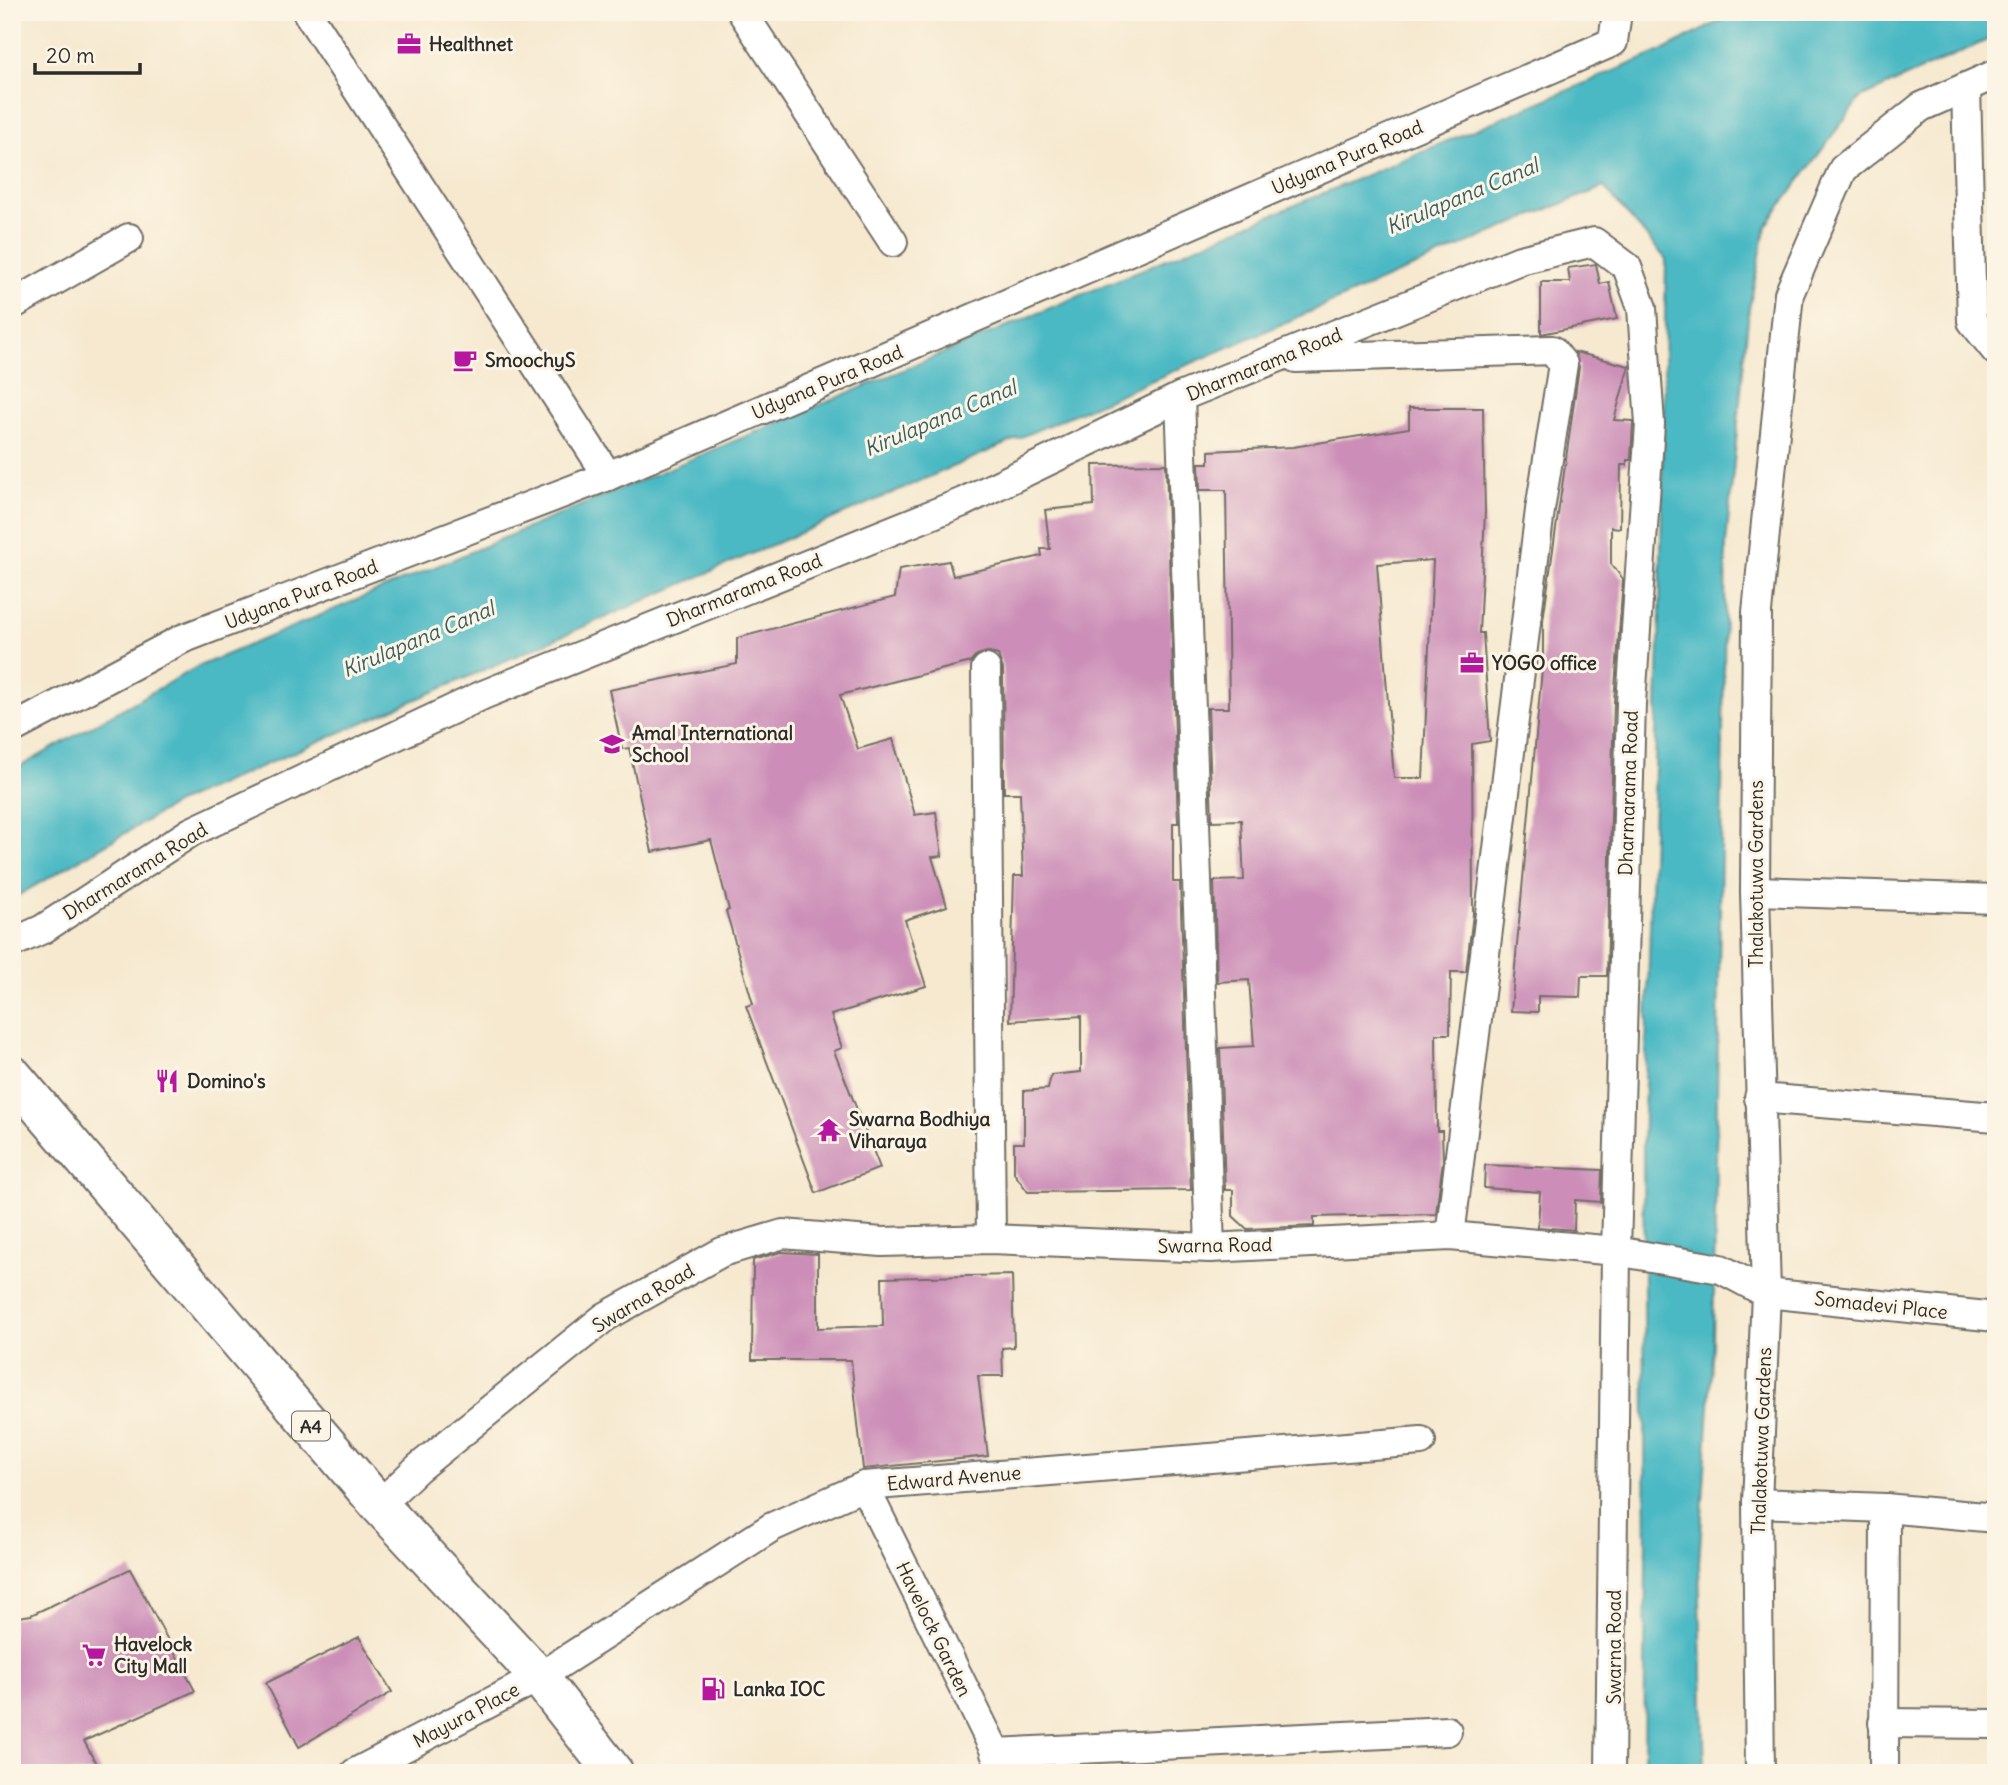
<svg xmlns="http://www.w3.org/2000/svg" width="2008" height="1785" viewBox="0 0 2008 1785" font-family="Delius,sans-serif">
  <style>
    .water { fill: #4bb9c4; stroke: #3b7278; stroke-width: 2 }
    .building { fill: #cc8eb8; fill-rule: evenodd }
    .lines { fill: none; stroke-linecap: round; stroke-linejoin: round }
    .street-casing { stroke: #726e65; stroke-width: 32 }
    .highway-casing { stroke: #726e65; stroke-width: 42 }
    .street { stroke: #fff; stroke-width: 28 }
    .highway { stroke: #fff; stroke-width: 38 }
    .labels { text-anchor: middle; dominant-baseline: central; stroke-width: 6; stroke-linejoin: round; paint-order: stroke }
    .shield { fill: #fcf5e5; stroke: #6a6863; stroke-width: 2 }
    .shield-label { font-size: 18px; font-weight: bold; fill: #2b2b2b }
    .poi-label { font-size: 19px; font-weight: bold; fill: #2b2b2b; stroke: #fcf5e5; text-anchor: start }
    .street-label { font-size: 19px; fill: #2b2b2b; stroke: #fcf5e5 }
    .water-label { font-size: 21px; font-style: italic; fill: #365d61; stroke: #fcf5e5 }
  </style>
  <rect width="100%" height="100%" fill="#fcf5e5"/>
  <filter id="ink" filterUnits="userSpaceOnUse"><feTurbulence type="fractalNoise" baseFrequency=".0143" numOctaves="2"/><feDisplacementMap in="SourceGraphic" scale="14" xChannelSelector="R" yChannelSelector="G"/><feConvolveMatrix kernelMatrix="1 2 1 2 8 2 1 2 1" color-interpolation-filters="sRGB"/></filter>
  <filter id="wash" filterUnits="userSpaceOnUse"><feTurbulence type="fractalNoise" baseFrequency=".00686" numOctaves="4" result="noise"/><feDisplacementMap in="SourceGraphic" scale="28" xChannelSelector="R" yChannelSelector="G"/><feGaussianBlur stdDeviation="1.57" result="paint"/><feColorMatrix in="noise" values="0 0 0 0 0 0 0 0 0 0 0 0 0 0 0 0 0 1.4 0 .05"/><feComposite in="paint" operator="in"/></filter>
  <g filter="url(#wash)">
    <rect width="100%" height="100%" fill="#f6e9d0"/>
    <path class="water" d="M1737,12H1996V36L1860,98L1766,226L1749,309L1726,544L1713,1344L1699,1564L1705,1773H1644L1646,1563L1643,1146L1660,612L1666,259L1604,187L1531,216L177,803L12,899V771L197,667L1666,49Z"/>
    <g id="blocks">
      <g class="building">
        <path d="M1596,264L1600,284L1609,282L1617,319L1541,334V282H1570L1568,268Z"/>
        <path d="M1575,352L1629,366L1614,420L1633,421V424L1631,460H1627V465H1621L1620,528L1611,527V564L1623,579L1614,702L1607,976H1581L1580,997L1538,996V1012L1511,1011L1543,658V620L1579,367Z"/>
        <path d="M1409,408H1483L1485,512L1479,633H1483L1490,741L1472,744L1473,914L1466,972H1451L1450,1034H1436L1437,1131H1442L1443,1161L1436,1214L1314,1217V1226L1247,1229L1233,1216V1190H1225L1220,1048L1254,1046L1249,980L1217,982L1214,881L1244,880L1241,820L1212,821L1208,708H1229L1226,490H1200L1199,463H1209V451L1293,447L1409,428ZM1433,560L1423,778H1394L1377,564Z"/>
        <path d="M1166,464L1178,823H1173V882H1180L1191,1190L1028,1192L1014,1173V1143H1024V1091L1048,1089L1051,1075L1081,1072V1016L1010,1021L1014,876H1023L1020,793H1004L1003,669L998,655L987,652L977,655L971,662L840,695L858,749L893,739L915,815L936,812L942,856L932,857L947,906L905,920L926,986L831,1015L842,1048L834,1051L880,1168L816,1193L746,1006L753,1004L726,911L729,910L711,840L652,852L629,748L622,749L609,690L737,664V638L895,597L899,569L949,561L953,576L1042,556L1041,549H1050L1045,510L1094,505L1093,465Z"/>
        <path d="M1485,1165L1602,1170L1601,1202L1575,1200L1574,1230L1538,1227L1540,1192L1484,1188Z"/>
        <path d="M781,1252L818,1254V1328L883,1326L882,1278L1012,1275L1014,1347L1002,1348L1003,1376H978L988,1456L863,1469L851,1360H752L753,1260Z"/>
        <path d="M130,1569L195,1691L84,1741L101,1773H12V1618L31,1615Z"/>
        <path d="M359,1637L392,1692L299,1747L266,1683Z"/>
      </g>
    </g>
  </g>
  <g filter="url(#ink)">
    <use href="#blocks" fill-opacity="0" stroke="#726e65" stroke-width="2"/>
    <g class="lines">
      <g class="street-casing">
        <g id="street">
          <path d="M307,12L608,476"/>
          <path d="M742,12L893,242"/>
          <path d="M1966,87L1972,321L1996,351"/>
          <path d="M12,305L129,238"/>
          <path d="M1296,358L1552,350L1563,364L1540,510L1450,1236"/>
          <path d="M1180,397L1210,1248"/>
          <path d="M986,669L991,1239"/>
          <path d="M12,729L182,639L608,476L1613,42L1617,12"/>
          <path d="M1755,891L1996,899"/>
          <path d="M12,943L43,929L191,832L483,695L963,502L1180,397L1520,260L1594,242L1627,267L1642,308L1650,424L1631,703L1616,1251L1721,1269L1766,1293L1996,1317"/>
          <path d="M1759,1098L1996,1117"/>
          <path d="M864,1486L1006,1773"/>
          <path d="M1757,1503L1885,1508L1996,1518"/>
          <path d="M379,1505L418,1468L605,1317L722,1252L783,1234L882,1242L991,1239L1210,1248L1450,1236L1616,1251L1610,1773"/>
          <path d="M1883,1723L1996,1724"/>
          <path d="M995,1753L1447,1731"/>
          <path d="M355,1773L539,1677L772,1527L864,1486L1421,1441"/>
          <path d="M1760,1773L1757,1503L1766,1293L1755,891L1757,612L1789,294L1843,169L1921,107L1996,74"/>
          <path d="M1884,1773L1885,1508"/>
        </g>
      </g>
      <g class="highway-casing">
        <path id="highway" d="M12,1075L379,1505L539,1677L614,1773"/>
      </g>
      <use href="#street" class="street"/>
      <use href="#highway" class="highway"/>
    </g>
  </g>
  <defs>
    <g id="office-bare" transform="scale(1.89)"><path d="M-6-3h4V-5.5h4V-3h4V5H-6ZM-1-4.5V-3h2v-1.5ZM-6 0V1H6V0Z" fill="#b5179e" stroke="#fcf5e5" stroke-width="2.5" paint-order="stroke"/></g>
    <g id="cafe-bare" transform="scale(1.89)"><path d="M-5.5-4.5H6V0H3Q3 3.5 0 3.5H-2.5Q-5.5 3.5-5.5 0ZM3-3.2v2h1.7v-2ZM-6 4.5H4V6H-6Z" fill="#b5179e" stroke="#fcf5e5" stroke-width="2.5" paint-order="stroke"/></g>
    <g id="school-bare" transform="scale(1.89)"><path d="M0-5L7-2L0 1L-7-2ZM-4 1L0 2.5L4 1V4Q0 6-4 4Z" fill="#b5179e" stroke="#fcf5e5" stroke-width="2.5" paint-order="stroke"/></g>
    <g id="restaurant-bare" transform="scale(1.89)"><path d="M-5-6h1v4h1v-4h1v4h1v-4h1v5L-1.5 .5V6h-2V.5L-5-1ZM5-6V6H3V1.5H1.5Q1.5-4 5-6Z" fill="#b5179e" stroke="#fcf5e5" stroke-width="2.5" paint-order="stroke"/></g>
    <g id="temple-bare" transform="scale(1.89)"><path d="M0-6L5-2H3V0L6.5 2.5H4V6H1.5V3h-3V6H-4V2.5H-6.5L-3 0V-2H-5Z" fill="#b5179e" stroke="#fcf5e5" stroke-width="2.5" paint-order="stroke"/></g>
    <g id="supermarket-bare" transform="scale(1.89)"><path d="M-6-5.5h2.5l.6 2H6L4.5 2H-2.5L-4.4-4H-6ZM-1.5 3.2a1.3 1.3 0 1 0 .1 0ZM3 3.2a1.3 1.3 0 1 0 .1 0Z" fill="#b5179e" stroke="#fcf5e5" stroke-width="2.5" paint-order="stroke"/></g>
    <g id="fuel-bare" transform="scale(1.89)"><path d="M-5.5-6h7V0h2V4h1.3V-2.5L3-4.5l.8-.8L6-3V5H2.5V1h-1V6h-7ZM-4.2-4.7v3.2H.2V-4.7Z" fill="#b5179e" stroke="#fcf5e5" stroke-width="2.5" paint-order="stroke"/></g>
  </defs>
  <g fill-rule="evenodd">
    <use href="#office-bare" x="409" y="44"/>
    <use href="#cafe-bare" x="465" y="360"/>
    <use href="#office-bare" x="1472" y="663"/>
    <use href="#school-bare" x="612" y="744"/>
    <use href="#restaurant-bare" x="167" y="1081"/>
    <use href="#temple-bare" x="829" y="1130"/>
    <use href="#supermarket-bare" x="94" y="1655"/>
    <use href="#fuel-bare" x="713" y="1689"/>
  </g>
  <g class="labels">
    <rect class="shield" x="292" y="1411.5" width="38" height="29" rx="5"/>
    <g class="shield-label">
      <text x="311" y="1426">A4</text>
    </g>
    <g class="poi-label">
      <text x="429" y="44">Healthnet</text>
      <text x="485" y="360">SmoochyS</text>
      <text x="1492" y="663">YOGO office</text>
      <text x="632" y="733">Amal International<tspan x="632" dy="22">School</tspan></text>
      <text x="187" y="1081">Domino's</text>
      <text x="849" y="1119">Swarna Bodhiya<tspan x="849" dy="22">Viharaya</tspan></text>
      <text x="114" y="1644">Havelock<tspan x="114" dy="22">City Mall</tspan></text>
      <text x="733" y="1689">Lanka IOC</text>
    </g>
    <g class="street-label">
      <text transform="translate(1347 157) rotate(-23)">Udyana Pura Road</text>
      <text transform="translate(1264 364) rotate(-22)">Dharmarama Road</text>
      <text transform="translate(827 382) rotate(-23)">Udyana Pura Road</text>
      <text transform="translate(744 590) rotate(-22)">Dharmarama Road</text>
      <text transform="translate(301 594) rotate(-21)">Udyana Pura Road</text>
      <text transform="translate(1628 793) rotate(-88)">Dharmarama Road</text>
      <text transform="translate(135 871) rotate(-32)">Dharmarama Road</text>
      <text transform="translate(1756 874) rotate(-90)">Thalakotuwa Gardens</text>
      <text transform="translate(1215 1245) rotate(-1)">Swarna Road</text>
      <text transform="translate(643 1298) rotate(-31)">Swarna Road</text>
      <text transform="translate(1881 1305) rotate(6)">Somadevi Place</text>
      <text transform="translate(1761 1441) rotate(-88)">Thalakotuwa Gardens</text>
      <text transform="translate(954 1478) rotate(-5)">Edward Avenue</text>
      <text transform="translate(934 1629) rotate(64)">Havelock Garden</text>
      <text transform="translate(1614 1647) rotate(-90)">Swarna Road</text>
      <text transform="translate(466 1715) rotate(-28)">Mayura Place</text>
    </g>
    <g class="water-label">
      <text transform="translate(1462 196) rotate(-23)">Kirulapana Canal</text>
      <text transform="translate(940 418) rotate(-23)">Kirulapana Canal</text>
      <text transform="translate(418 639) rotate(-23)">Kirulapana Canal</text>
    </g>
  </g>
  <rect width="2008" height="1785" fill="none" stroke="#fcf5e5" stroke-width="42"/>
  <path d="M35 63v10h105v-10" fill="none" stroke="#2b2b2b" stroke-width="3.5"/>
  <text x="46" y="63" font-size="21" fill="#2b2b2b" stroke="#fcf5e5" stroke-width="5" paint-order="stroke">20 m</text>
</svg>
